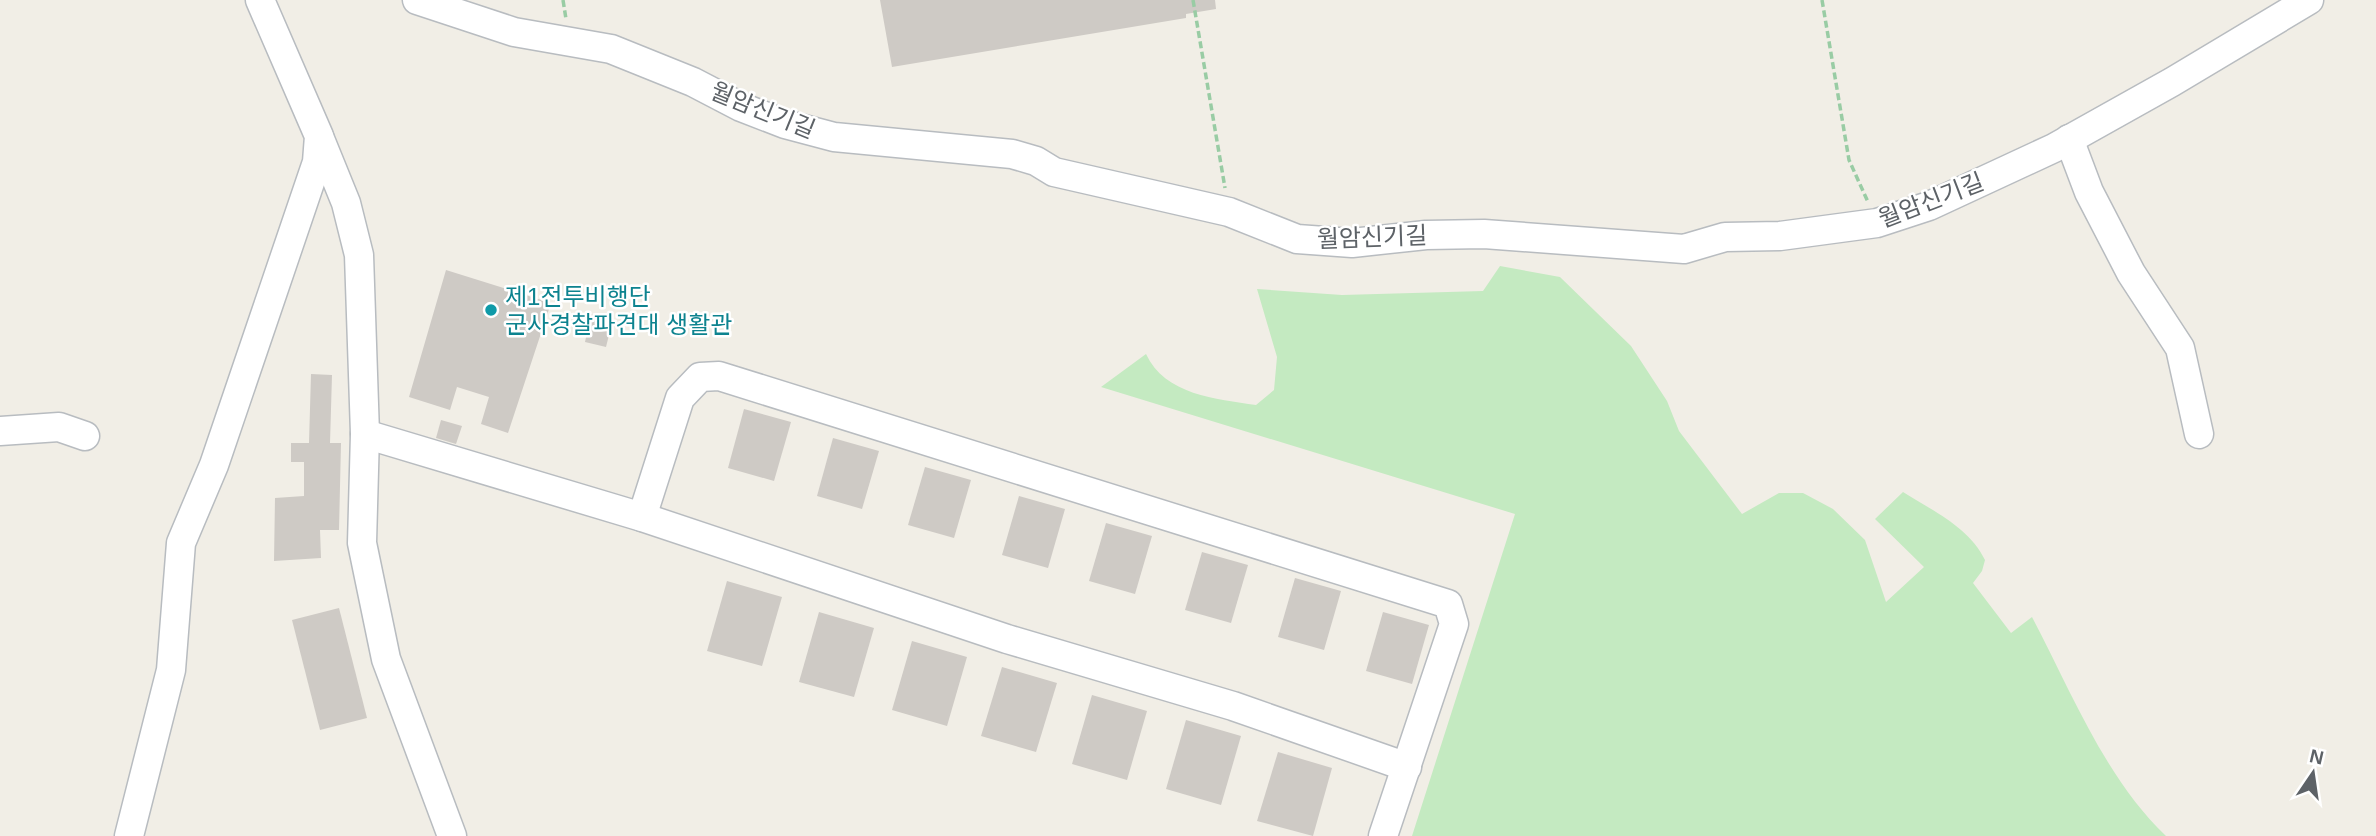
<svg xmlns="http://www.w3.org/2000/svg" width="2376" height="836" viewBox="0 0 2376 836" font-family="Helvetica,'Noto Sans KR',sans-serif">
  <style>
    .green { fill: #c4eac1 }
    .building { fill: #cecac5 }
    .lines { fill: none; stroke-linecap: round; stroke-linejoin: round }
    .minor-casing { stroke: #b8bcc0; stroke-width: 31 }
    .path { stroke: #99cca4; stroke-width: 3.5; stroke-dasharray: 7 3.5; stroke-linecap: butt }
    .minor { stroke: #fff; stroke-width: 28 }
    .culture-dot { fill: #0f9aa8; stroke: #fff; stroke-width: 2.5 }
    .labels { text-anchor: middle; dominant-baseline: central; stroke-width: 5; stroke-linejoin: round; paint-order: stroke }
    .street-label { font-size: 24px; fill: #5d6267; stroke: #fff }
    .culture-label { font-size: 24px; fill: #0d838f; stroke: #fff; text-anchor: start }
  </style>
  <rect width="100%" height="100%" fill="#f1eee6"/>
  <path class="green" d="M1500,266L1560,277L1631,346L1667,401L1679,431L1742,514L1779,493H1803L1833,509L1865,540L1886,602L1924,567L1875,519L1903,492C1933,511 1969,527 1985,560L1982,571L1973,583L2011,633L2032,617C2071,691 2105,778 2166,836H1412L1515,514L1101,387L1146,354C1165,395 1216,399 1256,405L1274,390L1277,357L1257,289L1342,295L1483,291Z"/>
  <g class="building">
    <path d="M880,0H1215L1216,9L1186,14V18L892,67Z"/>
    <path d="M446,270L551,303L508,433L481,424L489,397L457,387L450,410L409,397Z"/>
    <path d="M591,314L613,319L606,347L585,342Z"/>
    <path d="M311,374L332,375L330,443H341L339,530H320L321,558L274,561L275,498L304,496V462H291V443H309Z"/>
    <path d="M744,409L791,422L774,481L728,468Z"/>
    <path d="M441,420L462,426L456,444L436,438Z"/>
    <path d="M833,438L879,451L862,509L817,496Z"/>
    <path d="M925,467L971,480L954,538L908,525Z"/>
    <path d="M1019,496L1065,509L1048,568L1002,555Z"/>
    <path d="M1106,523L1152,536L1135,594L1089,581Z"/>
    <path d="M1202,552L1248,565L1231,623L1185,610Z"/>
    <path d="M1295,578L1341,591L1324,650L1278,637Z"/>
    <path d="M727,581L782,597L762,666L707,651Z"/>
    <path d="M339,608L367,718L320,730L292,620Z"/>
    <path d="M819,612L874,628L854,697L799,682Z"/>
    <path d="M1383,612L1429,625L1412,684L1366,671Z"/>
    <path d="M912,641L967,657L947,726L892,710Z"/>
    <path d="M1002,667L1057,683L1036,752L981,736Z"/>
    <path d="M1092,695L1147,711L1127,780L1072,764Z"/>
    <path d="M1186,720L1241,736L1221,805L1166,789Z"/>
    <path d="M1278,752L1332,768L1313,836L1257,821Z"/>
  </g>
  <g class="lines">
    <g class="minor-casing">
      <g id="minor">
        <path d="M417,0L514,32L611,49L693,82L741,107L785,124L834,137L1012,154L1036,161L1054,172L1229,212L1297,239L1352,243L1426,235L1484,234L1684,249L1725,237L1780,236L1877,223L1929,206L2054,148L2172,82L2309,0"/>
        <path d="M320,139L346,203L359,255L365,434L362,543L386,659L452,836"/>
        <path d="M2069,139L2089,192L2131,273L2180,348L2199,434"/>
        <path d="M0,431L59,427L85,436"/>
        <path d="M365,434L642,517L1007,639L1233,706L1407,767"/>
        <path d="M642,517L680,398L700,377L719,376L1448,604L1454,624L1383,836"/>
        <path d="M129,836L171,670L181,543L214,465L317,162L319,136L260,0"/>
      </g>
    </g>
    <g class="path">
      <path d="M563,0L566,19"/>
      <path d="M1193,0L1225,188"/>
      <path d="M1822,0L1849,160L1868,202"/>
    </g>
    <use href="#minor" class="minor"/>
  </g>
  <circle class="culture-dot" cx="491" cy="310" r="7"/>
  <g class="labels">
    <g class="street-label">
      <text transform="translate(763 110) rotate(22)">월암신기길</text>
      <text transform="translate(1931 200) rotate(-21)">월암신기길</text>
      <text transform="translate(1372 237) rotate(-2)">월암신기길</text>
    </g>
    <g class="culture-label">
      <text x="505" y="296">제1전투비행단<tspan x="505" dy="28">군사경찰파견대 생활관</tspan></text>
    </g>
  </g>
  <g transform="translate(2313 773) rotate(13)" stroke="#ffffff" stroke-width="5" paint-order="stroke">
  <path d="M0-5L12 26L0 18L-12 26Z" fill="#5d6267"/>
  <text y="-10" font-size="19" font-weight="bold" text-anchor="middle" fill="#5d6267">N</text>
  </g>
</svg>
